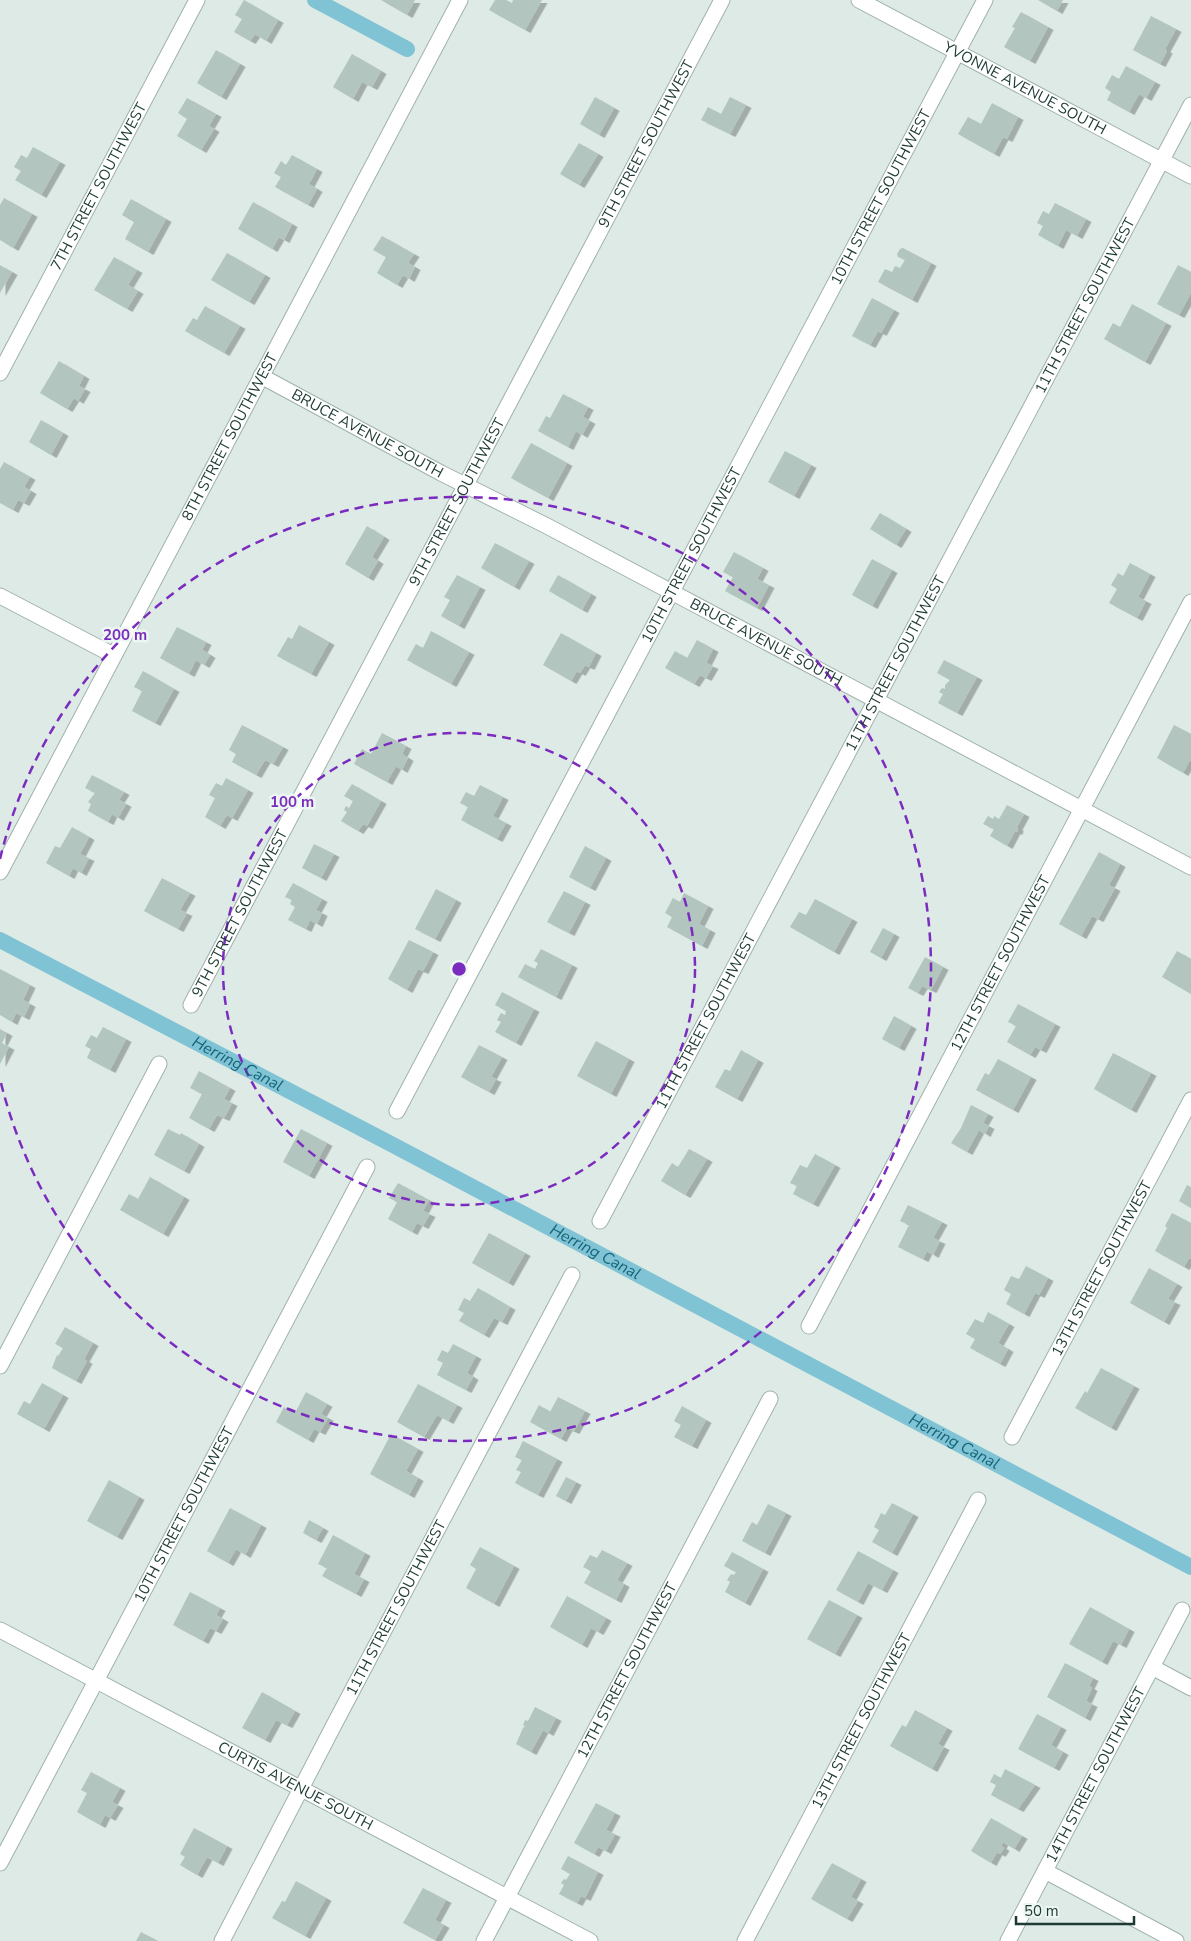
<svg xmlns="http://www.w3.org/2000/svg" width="1191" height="1941" viewBox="0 0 1191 1941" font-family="'Nunito Sans',sans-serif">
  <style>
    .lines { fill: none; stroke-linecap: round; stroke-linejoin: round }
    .canal { stroke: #7fc3d5; stroke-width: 16 }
    .building { fill: #b2c5be; filter: url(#shadow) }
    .minor-casing { stroke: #a0b2ac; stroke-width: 17 }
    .minor { stroke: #fff; stroke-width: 15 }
    .ring { fill: none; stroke: #7b2cbf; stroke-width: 2.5; stroke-dasharray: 9 6 }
    .labels { text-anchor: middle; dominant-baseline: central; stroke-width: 5; stroke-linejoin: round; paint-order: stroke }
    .street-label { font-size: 15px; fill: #1d3a34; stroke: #edf7f2 }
    .water-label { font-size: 16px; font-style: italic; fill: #14647a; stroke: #edf7f2 }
    .centre { fill: #7b2cbf; stroke: #edf7f2; stroke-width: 2.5 }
    .ring-label { font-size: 15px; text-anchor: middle; font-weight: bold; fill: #7b2cbf; stroke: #edf7f2; stroke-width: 5; stroke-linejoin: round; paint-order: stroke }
  </style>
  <defs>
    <filter id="shadow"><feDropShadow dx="5.5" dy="3" stdDeviation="0" flood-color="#0004"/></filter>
  </defs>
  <rect width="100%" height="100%" fill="#ddeae5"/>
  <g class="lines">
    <g class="canal">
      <path d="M315,0L407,49"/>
      <path id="s1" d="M0,940L393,1145L1191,1567"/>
    </g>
  </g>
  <g class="building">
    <path d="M244,0L278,20L266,41L255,34L250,41L234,32L242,19L235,15Z"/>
    <path d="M381,0H415L407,15Z"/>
    <path d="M495,0H506L512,3L513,0H542L525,30L489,10Z"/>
    <path d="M1038,0H1063L1057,11Z"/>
    <path d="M1021,12L1048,27L1030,61L1004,47L1015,28L1012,27Z"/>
    <path d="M1151,16L1176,29L1165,49L1167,51L1160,64L1133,50Z"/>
    <path d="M216,50L240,64L221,97L197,83Z"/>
    <path d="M352,54L381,71L372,87L362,82L353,99L333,87Z"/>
    <path d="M1126,66L1155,82L1146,98L1139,94L1129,112L1107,100L1111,92L1105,88L1112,75L1119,79Z"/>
    <path d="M595,97L614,108L599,135L580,124Z"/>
    <path d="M730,97L746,105L730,134L701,120L708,107L721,114Z"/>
    <path d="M187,98L216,114L209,126L214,129L201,150L177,136L187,119L178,113Z"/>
    <path d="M992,103L1018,117L1007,139L1003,137L994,154L958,134L968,117L981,124Z"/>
    <path d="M579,143L598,154L579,185L560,174Z"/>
    <path d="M33,147L60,162L41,195L15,180L21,171L14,167L21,155L27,158Z"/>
    <path d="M292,155L317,169L309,184L317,189L308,205L275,187L281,177L274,173L281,161L286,165Z"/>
    <path d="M4,198L32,214L13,248L0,240V205Z"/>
    <path d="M131,199L166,219L148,252L125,239L134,222L122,215Z"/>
    <path d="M253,202L292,224L284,240L279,237L272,249L238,229Z"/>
    <path d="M1055,203L1086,219L1077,236L1066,230L1058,246L1038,235L1043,226L1037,223L1043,211L1049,214Z"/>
    <path d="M382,236L414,254L408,263L415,267L409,279L403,275L397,285L377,273L386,257L373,250Z"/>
    <path d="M903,248L931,263L912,300L878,282L885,269L892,272L895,266L900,268L905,260L898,257L897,254L900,249Z"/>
    <path d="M227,253L265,275L249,302L211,280Z"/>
    <path d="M114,257L137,270L128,285L138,291L127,309L94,290Z"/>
    <path d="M0,265L12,272L0,293Z"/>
    <path d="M1178,265L1191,272V293L1179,315L1157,304Z"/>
    <path d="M872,298L894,310L881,333L878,331L870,345L852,336Z"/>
    <path d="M1132,304L1166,323L1145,362L1104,339L1113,323L1120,327Z"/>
    <path d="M205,306L240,326L224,353L185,331L193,318L197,320Z"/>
    <path d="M59,361L84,376L79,386L85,389L78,401L74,398L67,409L40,393Z"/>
    <path d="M563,394L588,407L583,417L590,421L582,435L576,431L568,447L538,431L546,416L550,418Z"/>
    <path d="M41,420L63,433L51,455L29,442Z"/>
    <path d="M531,443L567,463L548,498L511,478Z"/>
    <path d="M785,451L811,465L794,496L768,482Z"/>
    <path d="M4,462L30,477L24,487L31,491L24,503L18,500L13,510L0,503V469Z"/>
    <path d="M880,513L906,529L896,545L870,529Z"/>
    <path d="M367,526L384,537L372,557L378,561L368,578L345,564Z"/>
    <path d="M495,543L529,561L514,587L481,568Z"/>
    <path d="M734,552L763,568L757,579L769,585L757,608L725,591L733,577L723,572Z"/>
    <path d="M872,559L892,570L872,606L852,595Z"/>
    <path d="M1130,563L1150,574L1138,597L1146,601L1137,618L1109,603L1117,589L1111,585L1118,573L1123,576Z"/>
    <path d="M457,575L480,587L459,626L441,616L450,600L444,597Z"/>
    <path d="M558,575L591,594L582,610L549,591Z"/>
    <path d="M299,625L329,642L311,674L277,656L288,637L292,639Z"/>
    <path d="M177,627L206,642L202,650L210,655L204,665L196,660L189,674L160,658Z"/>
    <path d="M431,631L469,652L451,684L407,660L416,644L423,648Z"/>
    <path d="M561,633L596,653L589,667L585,665L580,673L577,671L571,681L543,665Z"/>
    <path d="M697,640L713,649L706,663L713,666L706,678L700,675L694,684L665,668L675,651L687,658Z"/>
    <path d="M944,660L977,677L957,713L938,703L943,694L939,692L942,688L945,689V685L950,680L937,673Z"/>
    <path d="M143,671L174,689L155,723L132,711L142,691L134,687Z"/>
    <path d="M242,725L283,747L273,764L265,760L256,775L232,762L236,754L229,750Z"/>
    <path d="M1174,725L1191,734V761L1190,760L1183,773L1157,758Z"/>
    <path d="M382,733L406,746L402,754L408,758L402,770L396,766L387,782L354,764L362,749L371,754Z"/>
    <path d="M92,775L124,792L119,800L126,804L118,818L112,814L108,822L88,811L91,804L88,802L95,793L85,788Z"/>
    <path d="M226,778L248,790L232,818L227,815L220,826L205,817L215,798L209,795L216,783L222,786Z"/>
    <path d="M352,784L381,801L367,826L363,824L358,831L341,821L347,812L344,810L346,806L349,808L353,801L344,796Z"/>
    <path d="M480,785L503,797L493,816L506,823L497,839L461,820L468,807L460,803L466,792L474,796Z"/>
    <path d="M1007,805L1024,814L1017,827L1018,828L1017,832L1015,831L1007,846L990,836L994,829L983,824L988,816L993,819L994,816L999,819Z"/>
    <path d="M72,827L89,837L80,854L89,858L81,873L73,868L69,876L46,863L55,846L60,848Z"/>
    <path d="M314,844L334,854L321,878L302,868Z"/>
    <path d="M585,846L606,858L590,888L569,877Z"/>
    <path d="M1099,852L1120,864L1109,885L1115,888L1098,919L1092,916L1081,936L1059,924Z"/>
    <path d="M162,878L190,893L180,910L187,913L178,929L144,911Z"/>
    <path d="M293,883L322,899L316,910L322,913L317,924L310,920L306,929L288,920L295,907L290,904L292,900L285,897Z"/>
    <path d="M436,889L456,900L435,939L415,929Z"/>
    <path d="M564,891L585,902L569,933L547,922Z"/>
    <path d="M684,893L708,906L699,924L710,930L702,946L667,927L672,917L665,913L673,898L680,902Z"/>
    <path d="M815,899L852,919L834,952L790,927L799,912L806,915Z"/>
    <path d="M883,928L894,934L881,958L870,952Z"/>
    <path d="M409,940L433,952L423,971L418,969L407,990L388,979Z"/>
    <path d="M541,949L572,965L556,997L518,977L525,964L535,969L538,963L534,961Z"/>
    <path d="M1177,951L1191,959V994L1162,977Z"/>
    <path d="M925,957L943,967L931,990L922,986L918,993L908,988Z"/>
    <path d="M0,969L30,985L23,1000L30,1004L24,1017L16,1013L12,1022L0,1015Z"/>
    <path d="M502,992L534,1009L516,1043L495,1032L501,1022L497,1020L501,1013L505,1015L506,1011L495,1005Z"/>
    <path d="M1018,1004L1055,1024L1041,1050L1035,1047L1030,1055L1007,1042L1016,1026L1008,1022Z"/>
    <path d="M894,1016L911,1026L899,1048L882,1039Z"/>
    <path d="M103,1027L126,1039L110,1070L87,1058L91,1049L85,1046L91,1035L97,1038Z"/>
    <path d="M0,1029L7,1033L2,1043L9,1047L0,1064Z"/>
    <path d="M596,1041L629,1059L611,1094L577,1076Z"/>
    <path d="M479,1045L502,1057L491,1077L496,1079L489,1092L461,1077Z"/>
    <path d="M741,1050L758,1060L737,1099L715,1087L725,1069L730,1071Z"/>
    <path d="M1113,1053L1151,1073L1131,1110L1094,1089Z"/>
    <path d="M998,1059L1031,1077L1013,1110L976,1090L985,1073L989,1075Z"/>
    <path d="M199,1071L230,1088L224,1099L232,1103L224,1118L217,1115L209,1129L189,1118L202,1094L190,1088Z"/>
    <path d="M971,1105L988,1114L983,1123L989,1126L985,1134L979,1130L967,1152L951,1143L961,1128Z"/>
    <path d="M168,1129L180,1135L181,1133L199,1144L184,1171L154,1155Z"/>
    <path d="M301,1129L327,1143L309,1176L283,1162Z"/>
    <path d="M689,1149L707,1159L685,1195L661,1181L672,1163L678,1167Z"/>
    <path d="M815,1154L835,1165L813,1204L793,1194L797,1186L790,1183L800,1165L807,1168Z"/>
    <path d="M150,1177L184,1197L163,1234L120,1210L129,1194L138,1199Z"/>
    <path d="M398,1183L429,1200L423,1211L430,1214L423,1226L417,1223L412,1232L388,1219L397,1202L389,1198Z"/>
    <path d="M1187,1185L1191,1187V1208L1179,1201Z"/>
    <path d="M908,1205L942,1222L933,1238L940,1241L933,1255L927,1251L923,1259L898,1247L909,1225L900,1221Z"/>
    <path d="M1172,1213L1191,1223V1259L1189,1258L1184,1267L1155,1251L1167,1228L1165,1226Z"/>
    <path d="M489,1233L525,1253L508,1283L472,1263Z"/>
    <path d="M1026,1266L1048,1278L1039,1295L1035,1293L1024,1314L1006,1304L1011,1294L1004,1290L1011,1276L1019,1279Z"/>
    <path d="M1149,1268L1177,1284L1168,1299L1175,1302L1164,1322L1130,1303Z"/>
    <path d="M478,1288L510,1307L502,1322L494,1318L484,1335L459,1321L464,1313L458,1310L464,1298L470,1301Z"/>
    <path d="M988,1312L1009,1324L998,1343L1008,1349L1000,1364L970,1348L975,1339L966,1334L975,1319L983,1323Z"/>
    <path d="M65,1327L93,1343L84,1359L87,1361L76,1381L52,1368L57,1355L58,1356L63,1348L55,1344Z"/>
    <path d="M453,1344L476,1356L467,1373L473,1377L466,1390L437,1375L443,1363L437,1360L442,1350L448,1353Z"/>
    <path d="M1101,1368L1134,1386L1111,1428L1075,1408L1085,1391L1087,1393Z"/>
    <path d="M42,1383L63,1395L44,1429L17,1414L24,1401L30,1404Z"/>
    <path d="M418,1384L457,1405L448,1421L437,1415L424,1437L397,1422Z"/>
    <path d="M306,1392L327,1404L321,1414L328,1418L320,1432L314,1429L308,1440L276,1422L284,1407L295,1413Z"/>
    <path d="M558,1397L585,1411L574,1431L567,1428L561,1439L530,1422L539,1405L550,1412Z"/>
    <path d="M682,1406L706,1420L692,1446L674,1437L681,1425L674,1421Z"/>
    <path d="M391,1434L418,1449L406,1471L418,1478L409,1495L370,1474Z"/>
    <path d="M523,1441L557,1459L538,1495L515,1483L521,1472L516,1470L522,1460L515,1457Z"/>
    <path d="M566,1477L576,1482L566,1501L556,1496Z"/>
    <path d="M109,1480L139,1497L117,1537L87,1521Z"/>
    <path d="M892,1503L913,1514L892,1553L872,1542L879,1530L874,1527L881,1513L885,1515Z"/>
    <path d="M768,1504L786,1513L765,1553L742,1541L752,1522L757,1525Z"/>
    <path d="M230,1508L261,1525L245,1555L236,1549L228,1563L207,1551Z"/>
    <path d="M309,1520L323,1528L316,1540L303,1533Z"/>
    <path d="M333,1535L365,1553L354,1574L364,1579L356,1594L322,1576L327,1568L318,1564Z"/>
    <path d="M480,1547L514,1566L494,1604L466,1588L476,1569L470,1565Z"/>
    <path d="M602,1550L627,1563L617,1580L624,1584L616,1600L584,1583L591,1571L583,1567L590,1555L597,1558Z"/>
    <path d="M858,1551L893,1570L882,1590L868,1583L858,1602L836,1590Z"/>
    <path d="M732,1552L763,1569L745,1603L725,1592L730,1582L727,1580L731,1574L734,1575L736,1572L724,1566Z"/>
    <path d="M190,1592L220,1608L216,1615L223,1619L216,1631L210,1628L203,1641L173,1625Z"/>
    <path d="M567,1596L606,1618L598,1632L591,1628L582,1645L550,1627Z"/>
    <path d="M829,1600L857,1615L835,1654L807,1639Z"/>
    <path d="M1090,1607L1129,1629L1121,1645L1113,1641L1102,1662L1069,1644Z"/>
    <path d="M1065,1663L1093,1678L1089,1686L1092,1688L1086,1701L1092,1704L1085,1718L1047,1697Z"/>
    <path d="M262,1692L295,1711L287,1725L276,1720L265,1740L242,1728Z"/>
    <path d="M535,1707L556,1718L548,1733L543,1730L531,1752L516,1744L523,1728L525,1726L523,1725L525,1720L528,1721Z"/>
    <path d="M915,1710L947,1728L938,1744L944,1747L932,1769L890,1746L902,1725L906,1727Z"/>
    <path d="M1037,1714L1061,1727L1051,1745L1063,1752L1054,1768L1018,1749Z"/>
    <path d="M1005,1769L1035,1785L1018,1809L991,1795L996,1785L990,1782L994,1774L1001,1778Z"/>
    <path d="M91,1772L120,1788L112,1802L118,1805L110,1818L105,1815L100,1825L77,1812L87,1793L81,1790Z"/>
    <path d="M596,1803L615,1813L606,1830L615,1834L606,1851L598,1847L594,1854L574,1843Z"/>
    <path d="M991,1818L1022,1836L1014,1849L1003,1842L1001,1846L1004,1848L1000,1854L997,1852L991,1863L971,1851Z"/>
    <path d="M194,1828L227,1846L218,1863L207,1857L197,1875L180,1865L185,1857L180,1854Z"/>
    <path d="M568,1856L598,1872L585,1898L581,1896L577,1903L559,1894L564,1885L561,1883L564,1879L566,1880L570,1874L561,1869Z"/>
    <path d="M832,1863L861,1879L851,1897L858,1901L847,1919L811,1899Z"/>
    <path d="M296,1881L326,1898L305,1936L272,1918L282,1901L285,1902Z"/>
    <path d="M423,1888L446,1900L435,1920L444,1925L435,1940L403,1923Z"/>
    <path d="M141,1932L158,1941H136Z"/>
  </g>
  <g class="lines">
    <g class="minor-casing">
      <g id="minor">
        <path id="s2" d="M859,0L1191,176"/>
        <path id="s3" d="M0,373L197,0"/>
        <path id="s4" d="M261,376L441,473L547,526L1191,867"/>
        <path d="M0,596L113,655"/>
        <path id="s5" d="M0,872L460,0"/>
        <path id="s6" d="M191,1005L722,0"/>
        <path id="s7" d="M397,1111L985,0"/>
        <path id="s8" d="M600,1221L1191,105"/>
        <path id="s9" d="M809,1326L1191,602"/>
        <path d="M0,1366L159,1064"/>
        <path id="s10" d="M1012,1437L1191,1100"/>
        <path id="s11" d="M0,1630L590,1941"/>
        <path d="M1152,1667L1191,1688"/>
        <path id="s12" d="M0,1863L367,1167"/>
        <path d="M1045,1871L1176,1941"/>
        <path id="s13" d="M222,1941L335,1723L572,1275"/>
        <path id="s14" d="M484,1941L770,1399"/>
        <path id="s15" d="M745,1941L978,1500"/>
        <path id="s16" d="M1008,1941L1182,1610"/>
      </g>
    </g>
    <use href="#minor" class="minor"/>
  </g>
  <g class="ring">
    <circle cx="459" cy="969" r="236"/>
    <path d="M0 859A472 472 0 1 1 0 1079"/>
  </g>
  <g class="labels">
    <g class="street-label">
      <text stroke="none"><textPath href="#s2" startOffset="188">YVONNE AVENUE SOUTH</textPath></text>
      <text stroke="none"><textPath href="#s6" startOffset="974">9TH STREET SOUTHWEST</textPath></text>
      <text stroke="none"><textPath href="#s3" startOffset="211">7TH STREET SOUTHWEST</textPath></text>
      <text stroke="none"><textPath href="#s7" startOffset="1034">10TH STREET SOUTHWEST</textPath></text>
      <text stroke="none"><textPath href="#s8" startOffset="1036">11TH STREET SOUTHWEST</textPath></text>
      <text stroke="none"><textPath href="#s4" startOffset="121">BRUCE AVENUE SOUTH</textPath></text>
      <text stroke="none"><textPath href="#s5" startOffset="492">8TH STREET SOUTHWEST</textPath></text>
      <text stroke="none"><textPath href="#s6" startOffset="569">9TH STREET SOUTHWEST</textPath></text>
      <text stroke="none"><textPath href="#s7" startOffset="629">10TH STREET SOUTHWEST</textPath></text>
      <text stroke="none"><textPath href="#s4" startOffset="571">BRUCE AVENUE SOUTH</textPath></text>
      <text stroke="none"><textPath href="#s8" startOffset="631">11TH STREET SOUTHWEST</textPath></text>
      <text stroke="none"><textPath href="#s6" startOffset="104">9TH STREET SOUTHWEST</textPath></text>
      <text stroke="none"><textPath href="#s9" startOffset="410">12TH STREET SOUTHWEST</textPath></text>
      <text stroke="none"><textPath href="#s8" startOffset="226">11TH STREET SOUTHWEST</textPath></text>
      <text stroke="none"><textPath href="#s10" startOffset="191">13TH STREET SOUTHWEST</textPath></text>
      <text stroke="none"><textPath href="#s12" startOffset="394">10TH STREET SOUTHWEST</textPath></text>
      <text stroke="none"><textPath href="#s13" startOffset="376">11TH STREET SOUTHWEST</textPath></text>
      <text stroke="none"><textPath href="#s14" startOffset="306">12TH STREET SOUTHWEST</textPath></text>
      <text stroke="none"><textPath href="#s15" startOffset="249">13TH STREET SOUTHWEST</textPath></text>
      <text stroke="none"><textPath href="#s16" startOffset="188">14TH STREET SOUTHWEST</textPath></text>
      <text stroke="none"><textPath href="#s11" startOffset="334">CURTIS AVENUE SOUTH</textPath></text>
    </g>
    <g class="water-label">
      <text stroke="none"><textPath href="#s1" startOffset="268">Herring Canal</textPath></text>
      <text stroke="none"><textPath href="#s1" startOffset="672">Herring Canal</textPath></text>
      <text stroke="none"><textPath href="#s1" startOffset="1078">Herring Canal</textPath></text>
    </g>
  </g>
  <circle cx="459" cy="969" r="8" class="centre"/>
  <g class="ring-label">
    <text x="125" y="640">200 m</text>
    <text x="292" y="807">100 m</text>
  </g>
  <path d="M1016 1916v8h118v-8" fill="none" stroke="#1d3a34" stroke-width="2.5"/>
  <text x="1024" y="1916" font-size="15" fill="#1d3a34" stroke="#edf7f2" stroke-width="4" paint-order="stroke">50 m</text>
</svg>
